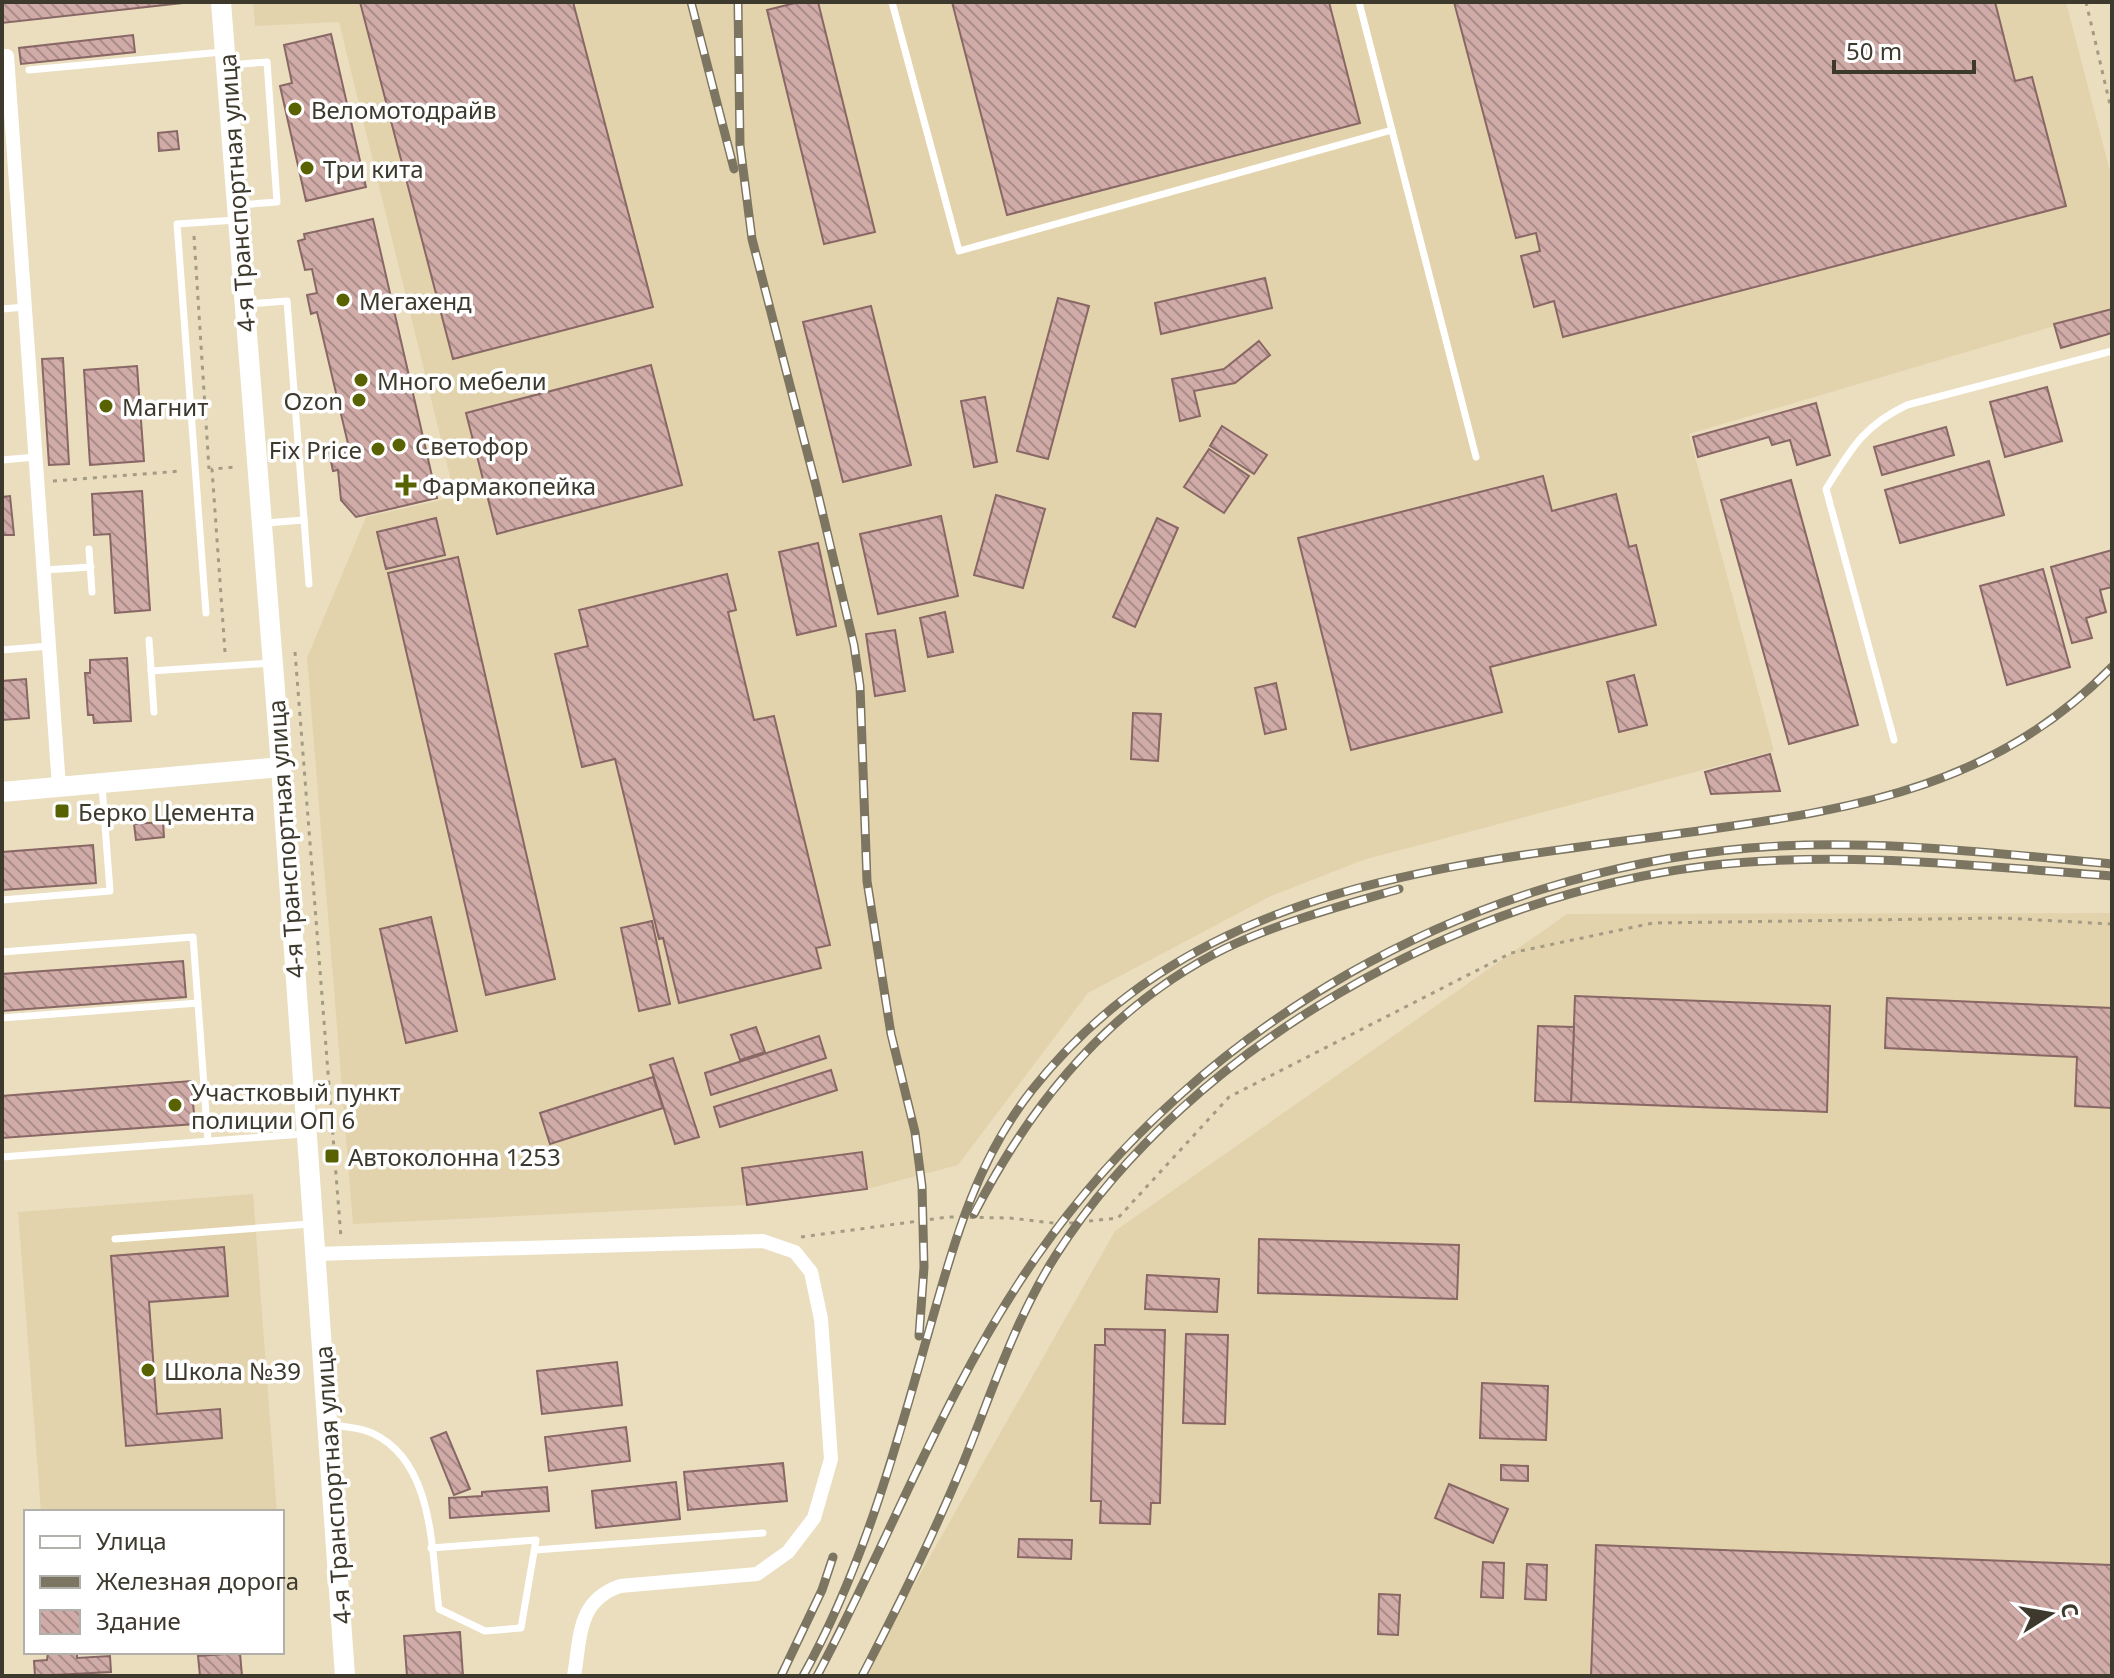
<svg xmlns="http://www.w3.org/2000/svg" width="2114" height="1678" viewBox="0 0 2114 1678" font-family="'Noto Sans',sans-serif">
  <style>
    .built { fill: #e3d3ad }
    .building { fill: url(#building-back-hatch); stroke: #886765; stroke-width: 2 }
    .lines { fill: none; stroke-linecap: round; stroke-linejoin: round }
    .path { stroke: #a49b84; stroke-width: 3; stroke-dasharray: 4 6; stroke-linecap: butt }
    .lane { stroke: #fff; stroke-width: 7 }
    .street { stroke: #fff; stroke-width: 14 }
    .secondary { stroke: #fff; stroke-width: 20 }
    .rail-casing { stroke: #7c7562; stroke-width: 9 }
    .rail { stroke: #fff; stroke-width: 6; stroke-dasharray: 18; stroke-linecap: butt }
    .poi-dot { fill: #596200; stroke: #fff; stroke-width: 3 }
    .labels { text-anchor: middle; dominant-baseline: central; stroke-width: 7; stroke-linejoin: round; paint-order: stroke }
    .poi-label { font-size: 24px; fill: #3e392d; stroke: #fff; text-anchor: start }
    .street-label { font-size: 24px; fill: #3e392d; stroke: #fff }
  </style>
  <defs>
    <pattern id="building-back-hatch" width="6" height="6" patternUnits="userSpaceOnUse" patternTransform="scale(2)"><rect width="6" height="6" fill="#d0aba8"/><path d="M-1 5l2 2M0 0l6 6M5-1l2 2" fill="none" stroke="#aa8c89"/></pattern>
  </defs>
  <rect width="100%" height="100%" fill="#eadebf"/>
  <g class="built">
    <path d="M253,2H2066L2112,179V309L1689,434L1774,751L1363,860L1269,897L1088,993L958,1165L867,1189L747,1205L353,1224L307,658L366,517L455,497L339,22L255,26Z"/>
    <path d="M2112,913V1676H862L1115,1231L1567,914Z"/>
    <path d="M253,1194L277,1512H41L18,1212Z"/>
  </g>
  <g class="building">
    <path d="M192,2L2,23V3Z"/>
    <path d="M360,2H573L653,307L453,359Z"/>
    <path d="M799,2H818L875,232L824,244L767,10Z"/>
    <path d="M952,2H1329L1360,123L1007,215Z"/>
    <path d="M1454,2H1995L2015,81L2032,77L2066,206L1563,337L1554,301L1534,307L1521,256L1540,251L1536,233L1516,238Z"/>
    <path d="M331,34L366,187L306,201L280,86L292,83L284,45Z"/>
    <path d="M133,35L135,52L21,64L19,48Z"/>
    <path d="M177,131L179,149L159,151L158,133Z"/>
    <path d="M373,219L437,498L356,517L341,500L338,470L333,471L329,452L349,448L317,312L311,314L307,295L317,293L312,269L305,270L298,241L305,239L304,234Z"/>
    <path d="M1265,278L1272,308L1161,334L1155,303Z"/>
    <path d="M1058,298L1089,306L1048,459L1017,451Z"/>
    <path d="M871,306L911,465L843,482L803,322Z"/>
    <path d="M2112,309V333L2061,348L2054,324Z"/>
    <path d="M1259,341L1270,355L1235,383L1194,391L1200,416L1180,421L1172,379L1224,369Z"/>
    <path d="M63,358L69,464L49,465L42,359Z"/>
    <path d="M651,365L682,485L497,534L466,413Z"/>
    <path d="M137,366L144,461L90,465L84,370Z"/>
    <path d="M2047,387L2062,441L2005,457L1990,402Z"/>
    <path d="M985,397L997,462L974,467L961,401Z"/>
    <path d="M1816,403L1830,455L1797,465L1790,440L1772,445L1769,437L1698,457L1693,437Z"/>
    <path d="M1222,426L1267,455L1254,474L1210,446Z"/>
    <path d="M1946,427L1954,455L1882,475L1874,447Z"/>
    <path d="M1209,449L1249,476L1224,513L1184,487Z"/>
    <path d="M1989,461L2004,515L1900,543L1885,490Z"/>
    <path d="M1543,476L1552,511L1616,494L1629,547L1636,545L1656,625L1490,667L1502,712L1351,750L1298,538Z"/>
    <path d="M1791,480L1858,725L1789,744L1721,500Z"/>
    <path d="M142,491L150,610L115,613L110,534L94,535L92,494Z"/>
    <path d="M996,495L1045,509L1023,588L974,575Z"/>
    <path d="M10,496L14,535H2V497Z"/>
    <path d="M941,516L958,596L878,614L860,534Z"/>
    <path d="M436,518L445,555L386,569L377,532Z"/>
    <path d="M1157,518L1178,528L1135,627L1113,617Z"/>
    <path d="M818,543L836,626L797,635L779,552Z"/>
    <path d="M2112,550V587L2100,590L2106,612L2086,618L2092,638L2072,643L2051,567Z"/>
    <path d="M458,557L555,979L486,995L388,573Z"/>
    <path d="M2043,569L2070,667L2007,685L1980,586Z"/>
    <path d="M727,574L736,610L728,612L754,720L774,716L830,945L816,948L821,968L679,1003L663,938L659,939L615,759L582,767L555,654L588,646L579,610Z"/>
    <path d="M945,612L953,652L928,657L920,618Z"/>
    <path d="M895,630L905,691L875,696L866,634Z"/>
    <path d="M127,658L131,721L94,723L93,715H88L85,673H90V660Z"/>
    <path d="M1634,675L1647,725L1619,732L1607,682Z"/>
    <path d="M26,679L29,718L2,720V681Z"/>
    <path d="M1276,683L1286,729L1265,734L1255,688Z"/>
    <path d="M1133,713L1161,714L1158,761L1131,759Z"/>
    <path d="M1770,754L1780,791L1711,794L1705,772Z"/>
    <path d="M163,822L164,837L136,840L134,824Z"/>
    <path d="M93,845L96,883L2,890V852Z"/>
    <path d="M431,917L457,1031L406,1043L380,929Z"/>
    <path d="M652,921L670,1004L639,1011L621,928Z"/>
    <path d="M183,961L186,997L2,1011V974Z"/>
    <path d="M1575,996L1830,1006L1827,1112L1571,1102Z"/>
    <path d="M1887,998L2112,1008V1108L2075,1106L2077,1057L1885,1048Z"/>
    <path d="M1538,1026L1574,1027L1571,1102L1535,1101Z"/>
    <path d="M756,1027L765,1052L740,1060L731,1035Z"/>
    <path d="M819,1036L826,1058L711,1095L705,1073Z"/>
    <path d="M673,1058L699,1137L675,1144L650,1065Z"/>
    <path d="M831,1070L837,1090L720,1127L714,1107Z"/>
    <path d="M653,1077L663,1108L550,1144L540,1113Z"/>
    <path d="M191,1081L195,1124L2,1138V1096Z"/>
    <path d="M862,1152L867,1189L747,1205L742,1168Z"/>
    <path d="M1259,1239L1459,1245L1457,1299L1258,1293Z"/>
    <path d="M224,1247L228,1296L149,1302L157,1414L220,1409L222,1438L126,1446L111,1256Z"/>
    <path d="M1147,1275L1219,1279L1217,1312L1145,1309Z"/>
    <path d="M1105,1329L1165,1330L1160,1503H1151L1150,1524L1100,1523L1101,1501H1091L1095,1345H1105Z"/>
    <path d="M1186,1334L1228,1335L1225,1424L1183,1423Z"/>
    <path d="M617,1362L622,1405L542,1414L537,1371Z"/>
    <path d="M1482,1383L1548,1386L1546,1440L1480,1438Z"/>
    <path d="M626,1427L630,1461L549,1471L545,1437Z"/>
    <path d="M446,1432L470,1489L454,1495L431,1438Z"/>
    <path d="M783,1463L787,1501L688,1510L684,1472Z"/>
    <path d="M1501,1465L1528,1466V1481L1501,1480Z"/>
    <path d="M676,1482L680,1519L596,1528L592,1491Z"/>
    <path d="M1449,1484L1508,1509L1493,1543L1435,1518Z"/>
    <path d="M547,1487L549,1511L450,1518L449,1498L482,1496V1492Z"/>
    <path d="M1019,1539L1072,1540L1071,1559L1018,1557Z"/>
    <path d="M1596,1545L2112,1565V1676H1591Z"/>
    <path d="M1483,1562L1504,1563L1503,1598L1481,1597Z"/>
    <path d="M1527,1564L1547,1565L1546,1600L1525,1599Z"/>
    <path d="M1379,1594L1400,1595L1398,1635L1378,1634Z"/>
    <path d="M460,1632L463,1676H407L404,1636Z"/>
    <path d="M48,1652H77V1658L110,1656L111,1672L35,1676L34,1661L47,1660Z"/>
    <path d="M240,1653L242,1676H200L198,1656Z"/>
  </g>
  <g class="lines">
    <g class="path">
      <path d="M2086,2L2112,113"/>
      <path d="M194,236L209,469"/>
      <path d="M53,481L181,471"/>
      <path d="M225,652L212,469L236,467"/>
      <path d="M295,652L341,1238"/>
      <path d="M801,1237L948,1217L1010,1218L1061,1224L1118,1218L1229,1097L1511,953L1653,923L2003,918L2112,924"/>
    </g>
    <g class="lane">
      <path d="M892,2L959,251L1392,130"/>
      <path d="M1359,2L1476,457"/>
      <path d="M229,65L267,62L277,202L239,205"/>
      <path d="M29,70L222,52"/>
      <path d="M247,304L287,301L309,584"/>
      <path d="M2,309L25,307"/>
      <path d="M2,460L36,457"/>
      <path d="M266,523L304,520"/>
      <path d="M89,549L92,592"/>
      <path d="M44,570L91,567"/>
      <path d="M206,613L177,224L236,220"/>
      <path d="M149,640L154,712"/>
      <path d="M2,650L49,646"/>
      <path d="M151,671L271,663"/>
      <path d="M1894,740L1826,489C1851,449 1863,426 1907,405L2112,351"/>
      <path d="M2,900L110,891L102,786"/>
      <path d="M2,952L193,937L198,1003"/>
      <path d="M2,1018L198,1003L208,1141"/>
      <path d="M2,1157L303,1134"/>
      <path d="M115,1239L310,1224"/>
      <path d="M329,1424C342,1427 360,1427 372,1433C435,1462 431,1551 439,1609L485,1631L521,1628L536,1540L431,1548"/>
      <path d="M535,1550L763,1533"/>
    </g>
    <g class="street">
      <path d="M2,56H7L59,787"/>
      <path d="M315,1254L763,1241L795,1252L811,1272L821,1319L831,1459L814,1518L788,1552L757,1574L620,1586C577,1601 581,1636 574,1676"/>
    </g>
    <g class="secondary">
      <path d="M221,2L281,767L345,1676"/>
      <path d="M2,792L281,767"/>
    </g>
    <g class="rail-casing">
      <g id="rail">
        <path d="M691,2L734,169"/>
        <path d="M738,2L740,145L752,239L816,486L854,645L860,686L867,881L891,1034L915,1132L922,1186L924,1267L919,1336"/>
        <path d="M974,1214C1031,1103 1112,1004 1226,948C1281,922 1341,906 1399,889"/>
        <path d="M781,1676L822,1590L833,1557"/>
        <path d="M803,1676C861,1572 894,1455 926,1341C952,1251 973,1165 1032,1090C1200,878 1457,865 1705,830C1861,808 1996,785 2112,667"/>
        <path d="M817,1676C891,1537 946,1386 1037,1256C1200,1023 1466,873 1749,848C1870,838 1991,853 2112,864"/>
        <path d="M862,1676C898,1607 932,1538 962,1466C991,1395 1014,1321 1056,1255C1191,1045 1462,895 1706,866C1841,850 1977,866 2112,876"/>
      </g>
    </g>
    <use href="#rail" class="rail"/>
  </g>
  <g class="poi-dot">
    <circle cx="295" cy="109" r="8"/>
    <circle cx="307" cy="168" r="8"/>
    <circle cx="343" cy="300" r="8"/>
    <circle cx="361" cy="380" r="8"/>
    <circle cx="359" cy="400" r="8"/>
    <circle cx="106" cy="406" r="8"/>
    <circle cx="399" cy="445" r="8"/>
    <circle cx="378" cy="449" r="8"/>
    <path d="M402 473h8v8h8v8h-8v8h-8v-8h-8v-8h8z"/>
    <rect x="54" y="803" width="16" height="16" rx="4"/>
    <circle cx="175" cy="1105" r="8"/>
    <rect x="324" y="1148" width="16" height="16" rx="4"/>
    <circle cx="148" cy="1370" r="8"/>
  </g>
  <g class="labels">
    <g class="poi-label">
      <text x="311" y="109">Веломотодрайв</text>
      <text x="323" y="168">Три кита</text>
      <text x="359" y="300">Мегахенд</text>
      <text x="377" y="380">Много мебели</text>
      <text x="343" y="400" text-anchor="end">Ozon</text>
      <text x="122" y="406">Магнит</text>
      <text x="415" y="445">Светофор</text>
      <text x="362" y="449" text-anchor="end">Fix Price</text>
      <text x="422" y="485">Фармакопейка</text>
      <text x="78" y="811">Берко Цемента</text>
      <text x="191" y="1091">Участковый пункт<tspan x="191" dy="28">полиции ОП 6</tspan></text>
      <text x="348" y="1156">Автоколонна 1253</text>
      <text x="164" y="1370">Школа №39</text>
    </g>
    <g class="street-label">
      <text transform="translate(236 193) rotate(-94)">4-я Транспортная улица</text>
      <text transform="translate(285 839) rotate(-94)">4-я Транспортная улица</text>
      <text transform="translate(332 1485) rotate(-94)">4-я Транспортная улица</text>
    </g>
  </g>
  <rect width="2114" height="1678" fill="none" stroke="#3e392d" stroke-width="8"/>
  <rect x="24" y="1510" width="260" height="144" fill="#ffffff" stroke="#b2b0ab" stroke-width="2"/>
  <rect x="40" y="1536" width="40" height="12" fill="#ffffff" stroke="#b2b0ab" stroke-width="2"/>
  <text x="96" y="1550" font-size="24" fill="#3e392d">Улица</text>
  <rect x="40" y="1576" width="40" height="12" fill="#7c7562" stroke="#b2b0ab" stroke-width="2"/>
  <text x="96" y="1590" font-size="24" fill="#3e392d">Железная дорога</text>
  <rect x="40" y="1610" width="40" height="24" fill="url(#building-back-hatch)" stroke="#b2b0ab" stroke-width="2"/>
  <text x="96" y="1630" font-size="24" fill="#3e392d">Здание</text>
  <g transform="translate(2050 1614) rotate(79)" stroke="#ffffff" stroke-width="6" paint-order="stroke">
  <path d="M0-6L14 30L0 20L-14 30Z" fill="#3e392d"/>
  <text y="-12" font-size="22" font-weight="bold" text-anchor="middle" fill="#3e392d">С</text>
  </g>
  <path d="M1834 60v12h140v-12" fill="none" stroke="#3e392d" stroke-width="4"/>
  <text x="1846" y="60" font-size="24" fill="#3e392d" stroke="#ffffff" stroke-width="6" paint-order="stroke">50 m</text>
</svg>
